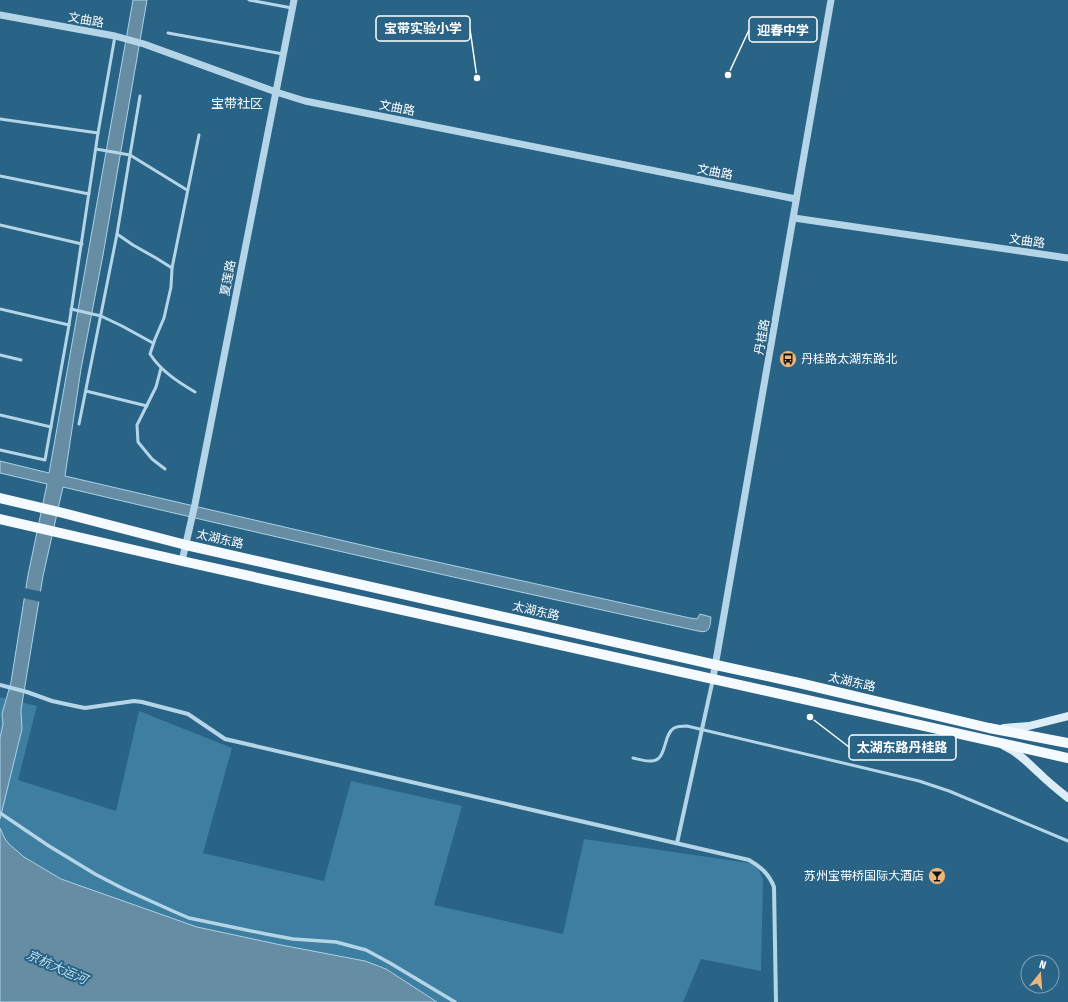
<svg xmlns="http://www.w3.org/2000/svg" width="1068" height="1002" viewBox="0 0 1068 1002" font-family="'Fira Sans Condensed','Noto Sans SC',sans-serif">
  <style>
    .green { fill: #3e7ea1 }
    .water { fill: #678da4; stroke: #a8d2e7 }
    .pier { fill: #296385 }
    .lines { fill: none; stroke-linecap: round; stroke-linejoin: round }
    .service { stroke: #b3d5e7; stroke-width: 3 }
    .pedestrian { stroke: #b3d5e7; stroke-width: 3.5 }
    .minor { stroke: #b3d5e7; stroke-width: 4 }
    .tertiary { stroke: #b3d5e7; stroke-width: 7 }
    .secondary { stroke: #ddedf7; stroke-width: 8 }
    .primary { stroke: #f5fafe; stroke-width: 10 }
    .labels { text-anchor: middle; dominant-baseline: central; stroke-width: 4; stroke-linejoin: round; paint-order: stroke }
    .street-label { font-size: 12px; fill: #fff; stroke: #296385 }
    .poi-label { font-size: 12px; fill: #fff; stroke: #296385; text-anchor: start }
    .neighbourhood-label { font-size: 13px; fill: #fff; stroke: #296385 }
    .water-label { font-size: 13px; font-style: italic; fill: #bfdeef; stroke: #296385 }
    .leader { fill: none; stroke: #fff; stroke-width: 1.5 }
    .callout-dot { fill: #fff; stroke: #296385; stroke-width: 1.5 }
    .callout { fill: #296385; stroke: #fff; stroke-width: 1.5 }
    .callout-label { font-size: 13px; text-anchor: middle; font-weight: bold; fill: #fff }
  </style>
  <rect width="100%" height="100%" fill="#296385"/>
  <path class="green" d="M0,697L37,706L18,780L116,811L139,711L232,748L203,853L324,881L351,781L462,806L434,905L563,934L584,839L756,864L763,879L761,971L701,959L683,1002H0Z"/>
  <g class="water">
    <path d="M133,0H147L103,255L81,369L65,476L392,552L690,618L697,619L700,614L711,617C710,627 710,634 698,631C486,585 274,537 63,487L43,576L21,710L22,729L0,819V738L3,724L2,714L11,682L28,575L47,484L0,473V461L49,473Z"/>
    <path d="M0,828L5,839L9,844L24,857L61,879L197,927L281,945L365,961L386,969L437,1002H0Z"/>
  </g>
  <path class="pier" d="M24,588L43,592L41,602L23,598Z"/>
  <g class="lines">
    <g class="service">
      <path d="M249,0L292,8"/>
      <path d="M168,33L283,54"/>
      <path d="M0,119L98,133"/>
      <path d="M96,149L130,155L140,96"/>
      <path d="M0,176L89,194"/>
      <path d="M0,225L82,244"/>
      <path d="M117,234L133,245L156,258L172,268"/>
      <path d="M0,309L69,325"/>
      <path d="M71,309L101,316L122,326L153,343"/>
      <path d="M0,355L21,360"/>
      <path d="M161,368L156,387L137,425L138,442L152,459L165,469"/>
      <path d="M86,391L147,406"/>
      <path d="M195,392C178,382 161,371 150,354L155,339L164,318L171,287L172,268L199,135"/>
      <path d="M0,415L51,427"/>
      <path d="M79,424L117,234L130,155L187,190"/>
      <path d="M0,450L45,460L69,325L98,133L115,36"/>
      <path d="M633,758C638,759 644,761 649,761C668,763 662,735 674,728C678,726 683,726 687,726L919,781L949,791L1068,841"/>
    </g>
    <path class="pedestrian" d="M0,813L49,846L95,874L124,889L175,912L189,918L266,934L293,939L336,942L366,950L390,963L455,1002"/>
    <g class="minor">
      <path d="M0,685L27,692L52,701L75,706L85,708L134,701L142,702L188,714L225,739L749,860C761,867 769,874 774,887L776,1002"/>
      <path d="M677,843L713,679"/>
    </g>
    <g class="tertiary">
      <path d="M0,15L115,36L144,44L276,92L305,101L796,199"/>
      <path d="M794,218L1068,258"/>
      <path d="M182,561L195,504L294,0"/>
      <path d="M713,678L831,0"/>
    </g>
    <g class="secondary">
      <path d="M1004,728L1029,726L1068,716"/>
      <path d="M1004,746C1019,753 1027,762 1039,773C1048,782 1058,790 1068,798"/>
    </g>
    <g class="primary">
      <path d="M0,498L59,512L186,545L716,665L799,683L989,728L1068,743"/>
      <path d="M0,519L182,561L1068,758"/>
    </g>
  </g>
  <defs>
    <g id="bus-disc" transform="scale(0.9)"><circle r="9.5" fill="#eeb67a" stroke="#296385"/><path d="M-5-6H5V4H4V6H2V4H-2V6H-4V4H-5ZM-3.5-4V0h7V-4ZM-3.5 1.2v1.5H-2V1.2ZM2 1.2v1.5H3.5V1.2Z" fill="#111"/></g>
    <g id="bar-disc" transform="scale(0.9)"><circle r="9.5" fill="#eeb67a" stroke="#296385"/><path d="M-6-5H6L.8 .8V4.5H3.5V6h-7V4.5H-.8V.8Z" fill="#111"/></g>
  </defs>
  <g fill-rule="evenodd">
    <use href="#bus-disc" x="788" y="359"/>
    <use href="#bar-disc" x="937" y="876"/>
  </g>
  <g class="labels">
    <g class="street-label">
      <text transform="translate(86 20) rotate(10)">文曲路</text>
      <text transform="translate(397 108) rotate(11)">文曲路</text>
      <text transform="translate(715 172) rotate(11)">文曲路</text>
      <text transform="translate(1027 241) rotate(8)">文曲路</text>
      <text transform="translate(228 278) rotate(-79)">夏莲路</text>
      <text transform="translate(762 337) rotate(-80)">丹桂路</text>
      <text transform="translate(220 539) rotate(13)">太湖东路</text>
      <text transform="translate(536 611) rotate(13)">太湖东路</text>
      <text transform="translate(852 682) rotate(13)">太湖东路</text>
    </g>
    <g class="poi-label">
      <text x="801" y="359">丹桂路太湖东路北</text>
      <text x="924" y="876" text-anchor="end">苏州宝带桥国际大酒店</text>
    </g>
    <g class="neighbourhood-label">
      <text x="237" y="103">宝带社区</text>
    </g>
    <g class="water-label">
      <text transform="translate(57 967) rotate(24)">京杭大运河</text>
    </g>
  </g>
  <path class="leader" d="M477 78L470 29M728 75L749 30M810 717L849 747"/>
  <g class="callout-dot">
    <circle cx="477" cy="78" r="4"/>
    <circle cx="728" cy="75" r="4"/>
    <circle cx="810" cy="717" r="4"/>
  </g>
  <g class="callout">
    <rect x="376" y="16" width="94" height="25" rx="4"/>
    <rect x="749" y="17" width="68" height="25" rx="4"/>
    <rect x="849" y="735" width="107" height="25" rx="4"/>
  </g>
  <g class="callout-label">
    <text x="423" y="33">宝带实验小学</text>
    <text x="783" y="35">迎春中学</text>
    <text x="902" y="752">太湖东路丹桂路</text>
  </g>
  <g transform="translate(1040 974) rotate(17)"><circle r="19" fill="#296385" stroke="#7fa1b6"/>
  <path d="M0-3L7 15L0 10L-7 15Z" fill="#eeb67a"/>
  <text y="-6" font-size="11" font-weight="bold" text-anchor="middle" fill="#ffffff">N</text>
  </g>
</svg>
